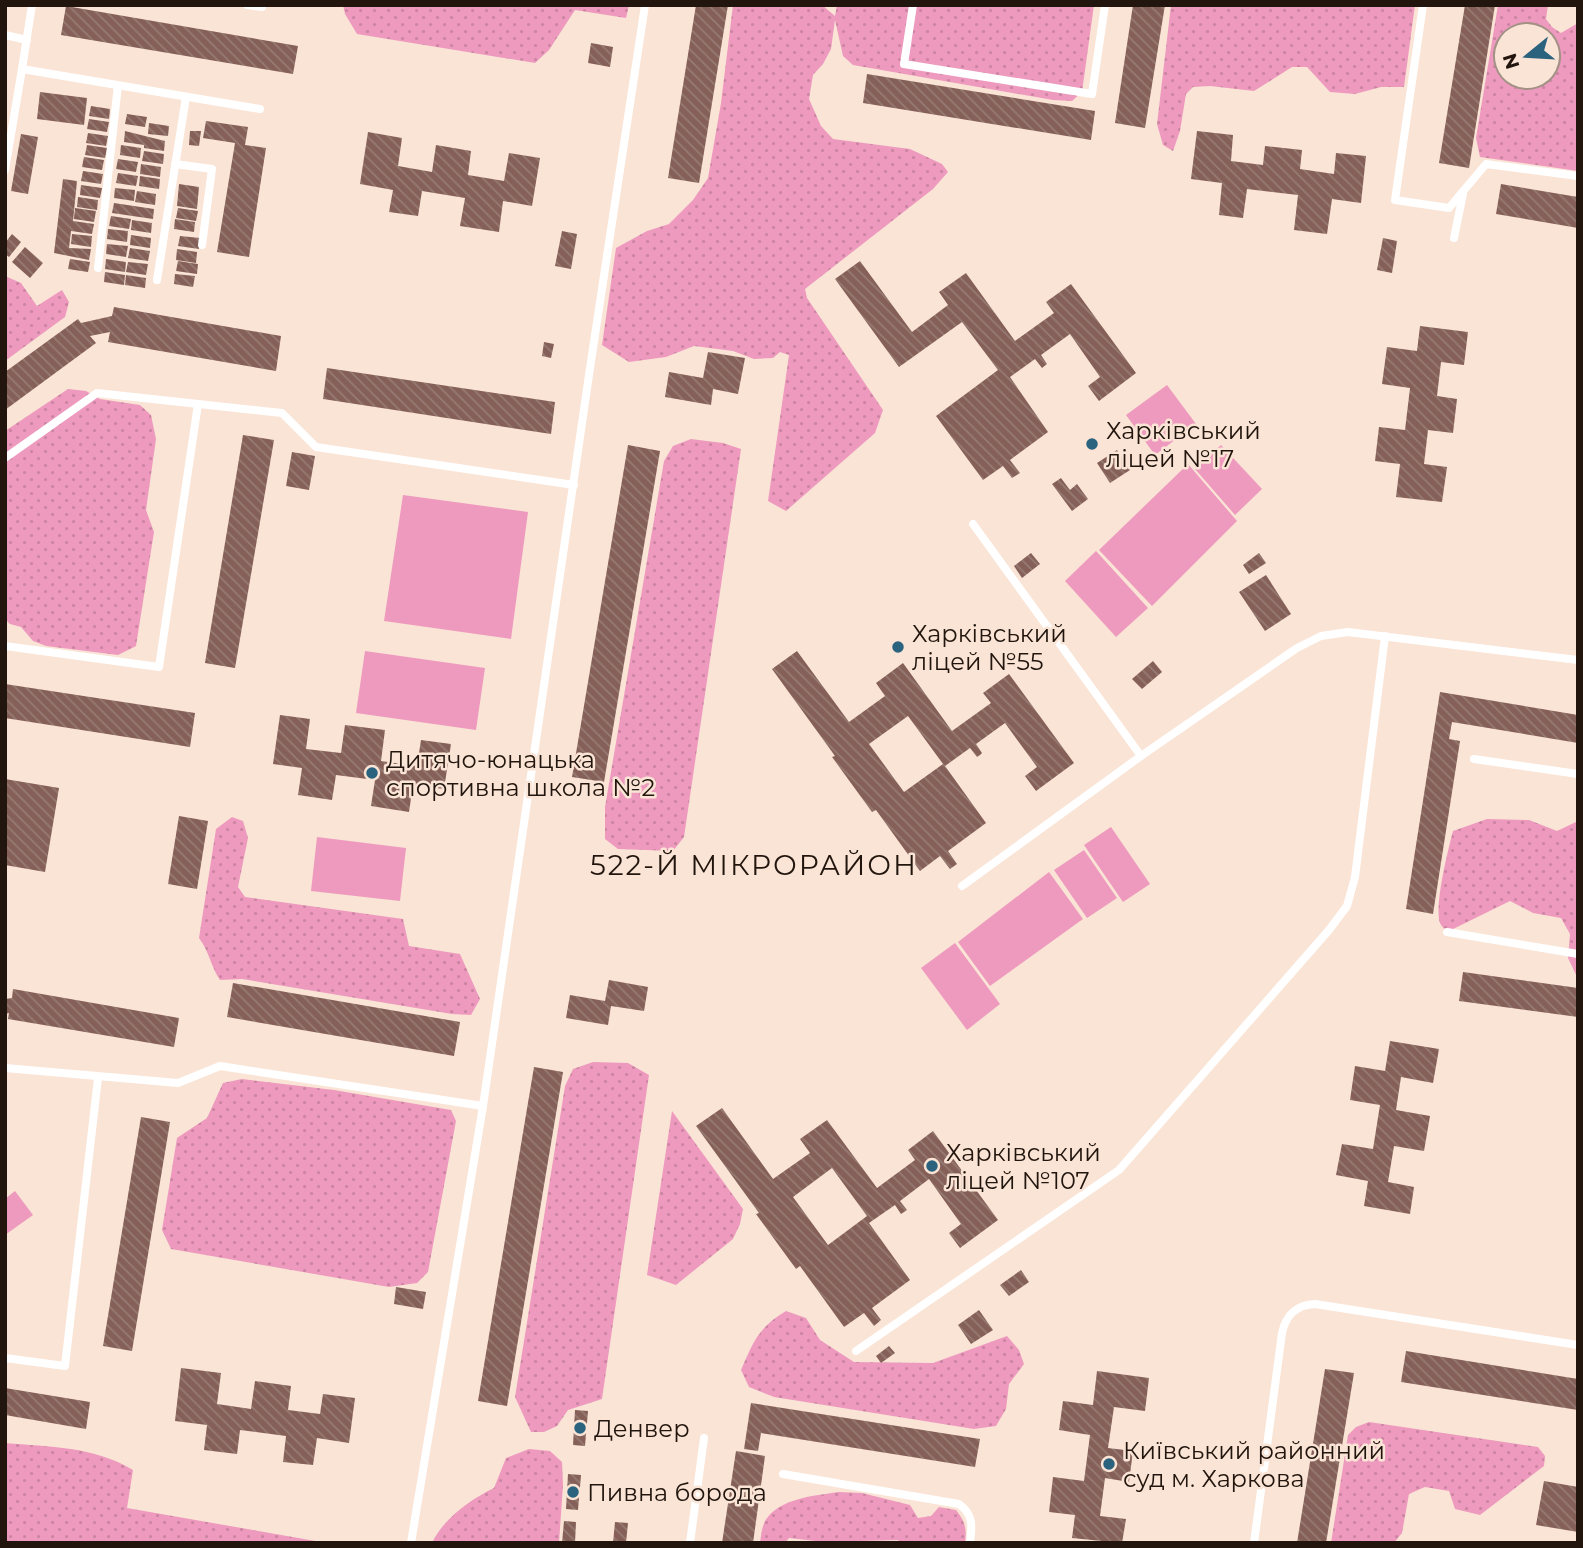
<svg xmlns="http://www.w3.org/2000/svg" width="1583" height="1548" viewBox="0 0 1583 1548" font-family="Montserrat,sans-serif">
  <style>
    .park { fill: #ee9abe }
    .garden { fill: url(#garden-dots); fill-rule: evenodd }
    .building { fill: url(#building-back-hatch); fill-rule: evenodd }
    .lines { fill: none; stroke-linecap: round; stroke-linejoin: round }
    .lane { stroke: #fff; stroke-width: 8 }
    .poi-dot { fill: #2b627d; stroke: #fae4d6; stroke-width: 2.5 }
    .labels { text-anchor: middle; dominant-baseline: central; stroke-width: 5; stroke-linejoin: round; paint-order: stroke }
    .poi-label { font-size: 24px; fill: #21150d; stroke: #fae4d6; text-anchor: start }
    .quarter-label { font-size: 28px; letter-spacing: 2px; fill: #21150d; stroke: #fae4d6 }
  </style>
  <defs>
    <pattern id="garden-dots" width="8" height="8" patternUnits="userSpaceOnUse" patternTransform="scale(1.75)"><rect width="8" height="8" fill="#ee9abe"/><path d="M2 2h.1M6 6h.1" fill="none" stroke="#cc84a2" stroke-width="1.8" stroke-linecap="round"/></pattern>
    <pattern id="building-back-hatch" width="6" height="6" patternUnits="userSpaceOnUse" patternTransform="scale(1.75)"><rect width="6" height="6" fill="#856058"/><path d="M-1 5l2 2M0 0l6 6M5-1l2 2" fill="none" stroke="#967b74"/></pattern>
  </defs>
  <rect width="100%" height="100%" fill="#fae4d6"/>
  <g class="park">
    <path d="M1167,385L1196,424L1155,455L1126,415Z"/>
    <path d="M1221,445L1262,489L1235,515L1195,469Z"/>
    <path d="M1188,464L1237,521L1152,606L1099,550Z"/>
    <path d="M403,495L528,512L511,639L384,621Z"/>
    <path d="M1096,551L1148,608L1116,637L1065,581Z"/>
    <path d="M365,651L485,668L476,730L356,713Z"/>
    <path d="M1111,827L1150,884L1123,902L1084,845Z"/>
    <path d="M317,837L406,848L400,901L311,891Z"/>
    <path d="M1084,850L1117,898L1087,918L1054,870Z"/>
    <path d="M1049,872L1083,919L990,986L958,942Z"/>
    <path d="M955,943L1000,1004L967,1030L921,968Z"/>
    <path d="M15,1191L33,1215L5,1235V1199Z"/>
  </g>
  <g class="garden">
    <path d="M343,5H629L626,18L575,10L549,50L535,63L357,34L345,14Z"/>
    <path d="M733,5H822L835,16L837,5H1094L1082,92L1072,101L1053,100L853,65L843,56L835,20L831,49L823,64L813,75L809,99L821,126L833,139L910,149L942,164L948,172L933,189L805,289L807,298L883,410L875,433L786,511L768,501L789,355L780,352L773,358L754,359L733,351L694,346L666,357L629,362L602,345L616,248L647,231L669,224L693,200L708,178L721,103Z"/>
    <path d="M1171,5H1415L1404,87H1381L1355,94L1330,92L1307,67H1292L1254,91L1210,86L1193,87L1186,94L1180,131L1173,151L1163,145L1157,124Z"/>
    <path d="M1498,5H1548L1546,19L1552,27L1561,33L1578,23V171L1480,157L1476,138ZM1506,35H1548V77H1506Z"/>
    <path d="M5,276L21,283L37,306L62,290L69,302L65,317L5,361Z"/>
    <path d="M68,389L86,391L100,399L140,405L151,415L156,439L146,510L154,532L136,646L118,655L46,646L33,641L21,627L10,624L5,619V431Z"/>
    <path d="M691,439L723,443L741,449L684,837L673,851L618,849L605,839V807L664,461L673,446Z"/>
    <path d="M232,817L243,821L248,838L238,887L245,897L403,919L409,946L460,954L480,999L471,1015L452,1014L242,979L220,980C211,967 209,951 199,938L216,829Z"/>
    <path d="M1487,819L1529,820L1557,831L1578,821V979L1568,958L1570,934L1561,918L1533,913L1510,901L1447,932C1445,930 1440,924 1440,923C1434,906 1448,850 1453,831Z"/>
    <path d="M593,1062L628,1063L649,1075L602,1399L568,1410L557,1426L544,1432H531L515,1397L565,1086L573,1069Z"/>
    <path d="M242,1079L334,1090L451,1110L456,1121L428,1272L417,1283L389,1287L171,1249L162,1230L177,1138L207,1118L223,1083Z"/>
    <path d="M672,1111L743,1209L740,1224L733,1239L676,1285L647,1275Z"/>
    <path d="M786,1311L806,1318L820,1340L854,1362L933,1363L1007,1336L1019,1350L1024,1364L1009,1384L1006,1409L996,1426L974,1429L774,1397L749,1387L741,1370C753,1342 759,1327 786,1311Z"/>
    <path d="M1369,1422L1538,1447L1545,1456L1544,1466L1480,1515L1455,1509L1449,1491L1425,1487L1409,1494L1402,1533L1394,1543H1331L1348,1435L1356,1427Z"/>
    <path d="M5,1443C50,1447 93,1446 133,1470L127,1508L327,1543H5Z"/>
    <path d="M529,1449L550,1451L562,1462L563,1485L559,1543H432C443,1519 471,1499 494,1488L506,1458Z"/>
    <path d="M838,1492L862,1493L910,1505L918,1518L931,1516L939,1507L956,1510C965,1521 967,1529 965,1543H900L898,1540L824,1542L789,1538L785,1543H760C761,1535 762,1527 765,1521C779,1498 814,1496 838,1492Z"/>
  </g>
  <g class="building">
    <path d="M696,5H728L699,183L668,178Z"/>
    <path d="M1133,5H1165L1145,128L1115,123Z"/>
    <path d="M1465,5H1495L1469,168L1439,163Z"/>
    <path d="M66,6L298,46L293,74L61,35Z"/>
    <path d="M591,43L613,47L610,67L588,63Z"/>
    <path d="M867,74L1095,111L1091,140L863,103Z"/>
    <path d="M40,92L87,98L84,125L37,119Z"/>
    <path d="M91,106L110,109L109,119L89,116Z"/>
    <path d="M127,114L147,117L145,127L125,124Z"/>
    <path d="M89,119L109,122L107,132L87,129Z"/>
    <path d="M206,121L248,127L245,145L266,148L249,257L217,252L235,143L203,138Z"/>
    <path d="M149,123L169,126L168,136L148,134Z"/>
    <path d="M125,131L165,141L164,151L144,148V145L124,142Z"/>
    <path d="M190,131H201L199,146L189,145Z"/>
    <path d="M1197,131L1233,135L1231,161L1263,165L1265,146L1302,150L1300,169L1334,174L1336,153L1366,156L1361,203L1332,199L1327,234L1294,230L1298,195L1247,189L1243,218L1219,215L1222,183L1191,179Z"/>
    <path d="M368,132L402,138L398,166L432,172L436,145L471,151L468,175L504,181L509,153L540,158L532,206L503,201L499,232L460,226L465,198L422,191L418,216L389,212L393,190L360,184Z"/>
    <path d="M88,133L108,136L106,146L86,143Z"/>
    <path d="M21,134L38,137L28,194L11,191Z"/>
    <path d="M87,145L107,148L105,158L85,155Z"/>
    <path d="M121,145L141,148L140,158L120,155Z"/>
    <path d="M144,151L164,154L163,164L142,161Z"/>
    <path d="M84,157L104,160L102,170L82,167Z"/>
    <path d="M118,159L138,162L136,172L116,169Z"/>
    <path d="M141,164L161,167L160,177L140,174Z"/>
    <path d="M83,171L103,174L101,184L81,181Z"/>
    <path d="M118,173L138,176L136,186L116,183Z"/>
    <path d="M140,176L160,179L159,189L139,186Z"/>
    <path d="M63,179L77,181L73,221L94,224L92,234L71,231L69,248L91,249L89,260L54,253Z"/>
    <path d="M179,184L199,187L197,209L177,206Z"/>
    <path d="M1501,184L1578,197V228L1496,214Z"/>
    <path d="M81,185L102,188L100,198L80,195Z"/>
    <path d="M115,188L135,190L134,201L114,198Z"/>
    <path d="M137,191L156,194L155,205L135,202Z"/>
    <path d="M78,197L98,200L97,210L77,207Z"/>
    <path d="M114,203L154,209L153,219L112,213Z"/>
    <path d="M75,208L96,211L94,222L74,219Z"/>
    <path d="M178,208L198,211L196,221L176,218Z"/>
    <path d="M111,216L131,219L129,229L109,226Z"/>
    <path d="M175,219L195,222L194,232L174,229Z"/>
    <path d="M132,220L152,223L151,233L131,230Z"/>
    <path d="M108,229L128,231L127,242L107,239Z"/>
    <path d="M562,231L577,234L571,269L555,266Z"/>
    <path d="M12,234L21,242L9,257L5,254V243Z"/>
    <path d="M72,234L92,236L91,247L71,244Z"/>
    <path d="M131,235L151,238L150,248L130,245Z"/>
    <path d="M180,236L200,238L199,249L178,246Z"/>
    <path d="M1383,238L1397,241L1392,273L1377,270Z"/>
    <path d="M107,244L128,246L126,257L106,254Z"/>
    <path d="M25,247L43,263L30,278L12,262Z"/>
    <path d="M130,248L150,251L148,261L128,258Z"/>
    <path d="M177,249L197,252L196,263L176,260Z"/>
    <path d="M70,259L90,262L88,272L68,269Z"/>
    <path d="M106,259L126,262L125,272L105,269Z"/>
    <path d="M178,261L198,264L197,274L176,271Z"/>
    <path d="M860,261L912,332L948,305L939,292L966,273L1015,341L1054,313L1046,302L1071,284L1136,373L1099,401L1088,386L1100,377L1070,334L1041,355L1047,364L1042,368L1035,359L1010,377L1048,432L1010,460L1020,473L1012,478L1003,466L983,480L936,416L998,370L962,322L899,367L835,279Z"/>
    <path d="M128,262L148,264L146,275L126,272Z"/>
    <path d="M105,272L125,275L124,285L104,282Z"/>
    <path d="M175,274L195,276L193,287L174,284Z"/>
    <path d="M126,275L146,278L145,288L125,285Z"/>
    <path d="M114,307L281,336L276,371L108,342L110,332L90,336L96,343L5,410V372L78,319L81,323L112,316Z"/>
    <path d="M1420,326L1468,332L1464,365L1441,362L1437,396L1457,399L1453,433L1428,430L1424,464L1447,467L1442,502L1396,497L1400,464L1375,461L1379,427L1405,430L1410,388L1382,384L1387,347L1417,351Z"/>
    <path d="M544,342L554,344L551,358L542,356Z"/>
    <path d="M708,352L745,358L738,394L713,389L711,405L665,397L669,372L703,378Z"/>
    <path d="M327,368L555,402L551,434L323,399Z"/>
    <path d="M243,435L274,440L235,668L205,663Z"/>
    <path d="M628,445L660,451L604,782L572,777Z"/>
    <path d="M1117,450L1130,470L1110,483L1097,463Z"/>
    <path d="M292,452L315,456L309,490L286,486Z"/>
    <path d="M1061,478L1070,490L1077,484L1088,499L1072,511L1052,484Z"/>
    <path d="M1031,553L1040,564L1022,578L1014,566Z"/>
    <path d="M1259,553L1266,563L1249,574L1243,565Z"/>
    <path d="M1266,575L1291,614L1265,631L1239,592Z"/>
    <path d="M797,651L849,722L885,696L876,683L903,663L952,731L991,703L983,693L1009,674L1074,763L1036,791L1025,776L1037,767L1005,723L976,744L982,753L980,755L977,757L970,748L945,766L986,823L948,851L957,864L950,869L940,856L920,871L876,810L872,812L832,757L835,756L772,669ZM908,716L943,764L904,792L869,744Z"/>
    <path d="M1153,661L1162,672L1142,689L1132,679Z"/>
    <path d="M5,684L195,713L190,747L5,718Z"/>
    <path d="M1440,692L1578,715V743L1452,722L1449,739L1460,741L1433,914L1406,909Z"/>
    <path d="M280,715L310,719L306,749L341,753L345,725L385,730L381,761L417,766L421,740L451,744L444,789L413,785L409,812L371,806L375,780L336,775L332,800L298,795L302,768L273,764Z"/>
    <path d="M5,779L59,788L45,872L5,865Z"/>
    <path d="M179,816L208,821L197,889L168,884Z"/>
    <path d="M1463,972L1578,988V1017L1459,1001Z"/>
    <path d="M609,980L648,987L644,1011L611,1006L608,1025L566,1018L570,995L605,1001Z"/>
    <path d="M233,983L460,1022L454,1056L227,1017Z"/>
    <path d="M13,989L179,1018L174,1047L8,1019L9,1013L5,1014V999L12,998Z"/>
    <path d="M1390,1041L1439,1049L1433,1083L1401,1077L1396,1110L1430,1116L1424,1151L1394,1146L1388,1182L1414,1187L1410,1214L1364,1206L1368,1181L1336,1175L1342,1144L1373,1149L1380,1105L1350,1100L1355,1066L1385,1071Z"/>
    <path d="M534,1067L563,1072L507,1406L478,1401Z"/>
    <path d="M722,1108L773,1179L810,1153L800,1139L827,1120L877,1188L915,1160L908,1150L933,1131L998,1220L960,1248L949,1233L961,1224L929,1179L900,1201L907,1210L901,1214L895,1205L869,1223L910,1280L872,1308L881,1320L874,1326L864,1313L844,1327L800,1266L796,1269L756,1214L759,1213L696,1126ZM832,1168L867,1216L828,1245L793,1197Z"/>
    <path d="M141,1117L170,1122L132,1351L103,1346Z"/>
    <path d="M1021,1270L1029,1282L1009,1296L1000,1285Z"/>
    <path d="M396,1287L426,1292L423,1309L394,1304Z"/>
    <path d="M979,1310L993,1330L971,1344L958,1325Z"/>
    <path d="M889,1346L895,1353L881,1363L876,1356Z"/>
    <path d="M1406,1351L1578,1379V1410L1401,1382Z"/>
    <path d="M181,1368L221,1373L217,1404L251,1409L255,1381L291,1386L288,1410L320,1414L323,1394L355,1398L349,1443L317,1438L313,1465L283,1462L286,1436L240,1430L237,1454L204,1450L207,1425L175,1421Z"/>
    <path d="M1325,1369L1354,1373L1326,1543H1297Z"/>
    <path d="M1097,1371L1149,1378L1145,1411L1114,1407L1108,1448L1133,1451L1129,1482L1105,1478L1100,1516L1126,1519L1122,1543L1072,1538L1075,1515L1049,1512L1053,1477L1084,1481L1090,1435L1059,1430L1063,1401L1093,1405Z"/>
    <path d="M5,1388L90,1402L86,1429L5,1415Z"/>
    <path d="M751,1403L980,1439L975,1467L761,1433L758,1451L744,1449Z"/>
    <path d="M575,1410L588,1411L585,1446L573,1445Z"/>
    <path d="M736,1451L765,1456L753,1543H722Z"/>
    <path d="M568,1474L581,1475L578,1510L566,1509Z"/>
    <path d="M1544,1481L1578,1487V1532L1536,1525Z"/>
    <path d="M564,1521L576,1522L575,1543H562Z"/>
    <path d="M615,1522L628,1523L626,1543H613Z"/>
  </g>
  <g class="lines">
    <g class="lane">
      <path d="M247,5L262,7V5"/>
      <path d="M913,5L904,64L1092,94L1105,5"/>
      <path d="M1423,5L1395,200L1449,208L1486,164L1578,176"/>
      <path d="M5,35L27,40"/>
      <path d="M22,69L32,5"/>
      <path d="M175,164L212,169L202,245"/>
      <path d="M5,170L22,69L260,109"/>
      <path d="M1454,238L1463,194"/>
      <path d="M98,268L118,85"/>
      <path d="M157,280L186,97"/>
      <path d="M5,458L97,393L282,413L316,447L574,485"/>
      <path d="M973,524L1141,756"/>
      <path d="M5,646L159,667L198,404"/>
      <path d="M1474,759L1578,774"/>
      <path d="M962,886L1141,756L1297,648L1321,636L1348,632L1578,660"/>
      <path d="M1447,932L1578,954"/>
      <path d="M5,1068L178,1083L220,1066L483,1106L590,368L645,5"/>
      <path d="M856,1351L1119,1170L1329,930L1347,906L1355,877L1385,636"/>
      <path d="M5,1358L65,1366L98,1078"/>
      <path d="M783,1474L959,1504C974,1515 972,1527 970,1543"/>
      <path d="M411,1543L483,1106"/>
      <path d="M690,1543L704,1438"/>
      <path d="M1254,1543L1282,1333C1286,1315 1296,1305 1315,1304L1578,1345"/>
    </g>
  </g>
  <g class="poi-dot">
    <circle cx="1092" cy="444" r="7"/>
    <circle cx="898" cy="647" r="7"/>
    <circle cx="372" cy="773" r="7"/>
    <circle cx="932" cy="1166" r="7"/>
    <circle cx="580" cy="1428" r="7"/>
    <circle cx="1109" cy="1464" r="7"/>
    <circle cx="573" cy="1492" r="7"/>
  </g>
  <g class="labels">
    <g class="poi-label">
      <text x="1106" y="430">Харківський<tspan x="1106" dy="28">ліцей №17</tspan></text>
      <text x="912" y="633">Харківський<tspan x="912" dy="28">ліцей №55</tspan></text>
      <text x="386" y="759">Дитячо-юнацька<tspan x="386" dy="28">спортивна школа №2</tspan></text>
      <text x="946" y="1152">Харківський<tspan x="946" dy="28">ліцей №107</tspan></text>
      <text x="594" y="1428">Денвер</text>
      <text x="1123" y="1450">Київський районний<tspan x="1123" dy="28">суд м. Харкова</tspan></text>
      <text x="587" y="1492">Пивна борода</text>
    </g>
    <g class="quarter-label">
      <text x="754" y="865">522-Й МІКРОРАЙОН</text>
    </g>
  </g>
  <rect width="1583" height="1548" fill="none" stroke="#21150d" stroke-width="14"/>
  <g transform="translate(1527 56) rotate(252)"><circle r="33" fill="#fae4d6" stroke="#a39186" stroke-width="2"/>
  <path d="M0-5L12 26L0 18L-12 26Z" fill="#2b627d"/>
  <text y="-10" font-size="19" font-weight="bold" text-anchor="middle" fill="#21150d">N</text>
  </g>
</svg>
